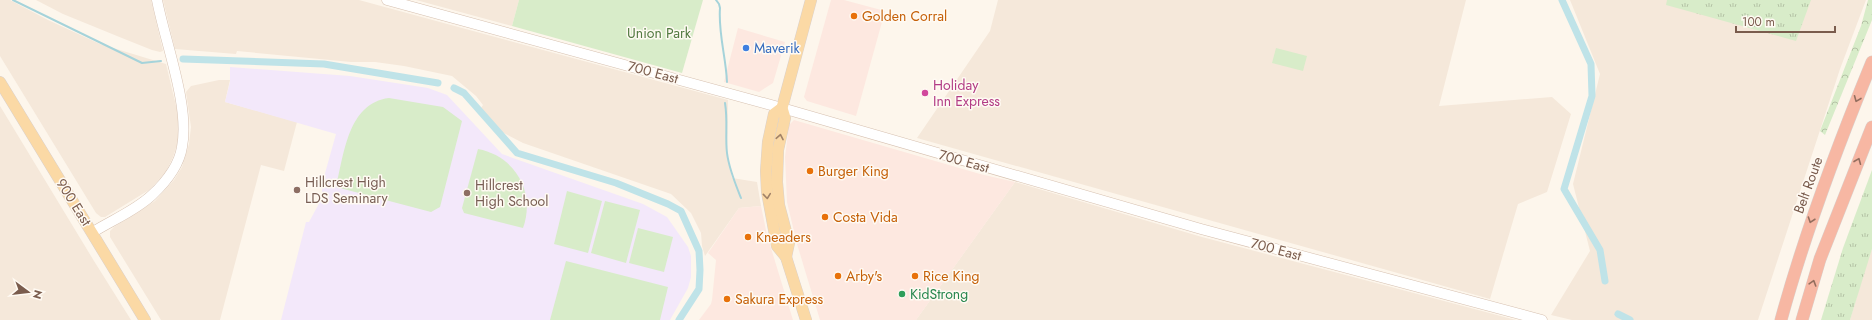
<svg xmlns="http://www.w3.org/2000/svg" width="1872" height="320" viewBox="0 0 1872 320" font-family="Jost,sans-serif">
  <style>
    .residential { fill: #f5e8da }
    .commercial { fill: #fde8e0 }
    .education { fill: #f3e8fa }
    .grass { fill: url(#grass-tufts) }
    .forest { fill: url(#forest-crowns) }
    .green { fill: #d8ecc9 }
    .lines { fill: none; stroke-linecap: round; stroke-linejoin: round }
    .stream { stroke: #a5d3da; stroke-width: 2 }
    .canal { stroke: #bfe3e8; stroke-width: 7 }
    .secondary-casing { stroke: #d6c0b0; stroke-width: 11 }
    .primary-casing { stroke: #dad1cd; stroke-width: 12 }
    .highway-casing { stroke: #dad1cd; stroke-width: 13 }
    .secondary { stroke: #fff; stroke-width: 10 }
    .primary { stroke: #fbd9a5; stroke-width: 11 }
    .highway { stroke: #f7b7a3; stroke-width: 12 }
    .oneway { stroke: #936e5e }
    .oneway2 { stroke: #a18267 }
    .food-dot { fill: #e8710a; stroke: #fffaf3; stroke-width: 1.5 }
    .shop-dot { fill: #3f7fe0; stroke: #fffaf3; stroke-width: 1.5 }
    .hotel-dot { fill: #d1479c; stroke: #fffaf3; stroke-width: 1.5 }
    .education-dot { fill: #8d6e63; stroke: #fffaf3; stroke-width: 1.5 }
    .leisure-dot { fill: #2e9e5b; stroke: #fffaf3; stroke-width: 1.5 }
    .labels { text-anchor: middle; dominant-baseline: central; stroke-width: 3; stroke-linejoin: round; paint-order: stroke }
    .food-label { font-size: 14px; fill: #c56008; stroke: #fffaf3; text-anchor: start }
    .park-label { font-size: 14px; fill: #537a41; stroke: #fffaf3 }
    .shop-label { font-size: 14px; fill: #366cbe; stroke: #fffaf3; text-anchor: start }
    .street-label { font-size: 14px; fill: #7a5c4d; stroke: #fffaf3 }
    .hotel-label { font-size: 14px; fill: #b23c85; stroke: #fffaf3; text-anchor: start }
    .education-label { font-size: 14px; fill: #785e54; stroke: #fffaf3; text-anchor: start }
    .leisure-label { font-size: 14px; fill: #27864d; stroke: #fffaf3; text-anchor: start }
  </style>
  <defs>
    <pattern id="grass-tufts" width="24" height="20" patternUnits="userSpaceOnUse"><rect width="24" height="20" fill="#d8ecc9"/><path d="M3 7l-1-3M5 7V3M7 7l1-3M15 17l-1-3M17 17v-4M19 17l1-3" fill="none" stroke="#b4c2a5"/></pattern>
    <pattern id="forest-crowns" width="20" height="18" patternUnits="userSpaceOnUse"><rect width="20" height="18" fill="#d8ecc9"/><path d="M2 6a3 3 0 1 1 6 0M12 15a3 3 0 1 1 6 0" fill="none" stroke="#b4c2a5"/></pattern>
  </defs>
  <rect width="100%" height="100%" fill="#fdf6ec"/>
  <g class="residential">
    <path d="M0,0H10L48,20L100,44L166,64L177,110L179,127L178,142L173,157L166,172L149,190L105,217H101L96,213L0,56Z"/>
    <path d="M36,0H151L163,51L160,52L152,50L117,36L63,14Z"/>
    <path d="M163,0H359L728,100L727,154L732,178L757,182L761,206L739,208L705,256L702,246L701,233L691,213L671,194L523,143L502,132L481,108L483,105L476,96L452,76L404,66L375,62H351L237,51L236,54L175,49Z"/>
    <path d="M416,0H519L512,26Z"/>
    <path d="M998,0H1466L1439,106L1552,97L1571,114L1547,192L1518,204L1490,299L917,138L990,31Z"/>
    <path d="M1570,0H1866L1840,69L1758,320H1572L1551,315L1590,251L1573,184L1600,74Z"/>
    <path d="M219,80H230L225,102L297,122L284,171L261,165L220,320H161L110,237V231L114,227L155,201L174,180L182,167L189,144L191,127L186,92L191,86Z"/>
    <path d="M0,106L94,261L131,320H0Z"/>
    <path d="M1015,182L1202,237L1516,320H916Z"/>
    <path d="M1872,249V320H1850L1866,265Z"/>
  </g>
  <g class="commercial">
    <path d="M831,0H844L885,11L856,116L807,101L804,97Z"/>
    <path d="M738,28L785,42L773,83L759,92L724,82Z"/>
    <path d="M794,120L980,174L1015,182L916,320H820L797,244L787,202L785,157L789,125Z"/>
    <path d="M761,206L767,235L793,320H699L711,304L712,300L716,260L708,253L739,208Z"/>
  </g>
  <path class="education" d="M230,67L350,76L428,88L447,95L502,154L643,204L667,217L688,247L691,256V277L688,288L670,320H281L306,222H309L322,198V184L336,134L225,102L230,82Z"/>
  <g class="grass">
    <path d="M1667,0H1811L1796,41L1666,5Z"/>
    <path d="M1872,170V249L1850,320H1821L1843,248Z"/>
  </g>
  <path class="forest" d="M1868,0H1872V20L1825,135L1820,131L1861,26Z"/>
  <g class="green">
    <path d="M519,0H703L682,73L512,26Z"/>
    <path d="M1276,48L1307,56L1303,71L1272,63Z"/>
    <path d="M389,98L443,107L462,121L440,207L431,212L336,187C344,154 348,103 389,98Z"/>
    <path d="M478,149C515,156 536,192 523,228L464,213L462,208Z"/>
    <path d="M567,191L602,201L588,253L554,244Z"/>
    <path d="M605,201L640,210L626,263L591,253Z"/>
    <path d="M638,228L673,237L664,272L629,263Z"/>
    <path d="M566,261L668,287L660,320H550Z"/>
  </g>
  <g class="lines">
    <g class="stream">
      <path d="M13,0L142,63L161,61"/>
      <path d="M716,0L719,4L720,8C718,33 726,57 727,82"/>
      <path d="M725,103C728,121 725,136 727,153C729,169 735,183 741,198"/>
    </g>
    <g class="canal">
      <path d="M1562,0L1591,64L1592,96L1564,189L1600,250L1605,281"/>
      <path d="M183,59L324,64L438,83"/>
      <path d="M454,88L464,93L517,153L616,183L668,204L681,211L699,251L700,270L699,289L679,320"/>
      <path d="M1618,314L1630,320"/>
    </g>
    <g class="secondary-casing">
      <g id="secondary">
        <path d="M387,0L782,108L1201,229L1542,320"/>
        <path d="M93,232C112,220 135,211 152,195C166,182 179,166 182,147C190,106 165,42 157,0"/>
      </g>
    </g>
    <g class="primary-casing">
      <g id="primary">
        <path d="M0,82L145,320"/>
        <path d="M782,108L774,114L768,142L766,171L767,192L777,246L786,257L806,320"/>
        <path d="M786,257L789,243L779,205L777,182L778,150L785,118L782,108L811,0"/>
      </g>
    </g>
    <g class="highway-casing">
      <g id="highway">
        <path d="M1781,320C1805,232 1837,147 1872,62"/>
        <path d="M1802,320L1820,259L1872,127"/>
      </g>
    </g>
    <use href="#secondary" class="secondary"/>
    <use href="#primary" class="primary"/>
    <use href="#highway" class="highway"/>
  </g>
  <defs><path id="oneway-chevron" d="M-2-3.5L2.5 0L-2 3.5" fill="none" stroke-width="1.6" stroke-linecap="round" stroke-linejoin="round"/></defs>
  <g class="oneway">
    <use href="#oneway-chevron" transform="translate(1857 99) rotate(112)"/>
    <use href="#oneway-chevron" transform="translate(1858 161) rotate(-68)"/>
    <use href="#oneway-chevron" transform="translate(1811 220) rotate(109)"/>
    <use href="#oneway-chevron" transform="translate(1813 283) rotate(-73)"/>
  </g>
  <g class="oneway2">
    <use href="#oneway-chevron" transform="translate(780 137) rotate(-79)"/>
    <use href="#oneway-chevron" transform="translate(767 196) rotate(84)"/>
  </g>
  <g class="food-dot">
    <circle cx="854" cy="16" r="4"/>
    <circle cx="810" cy="171" r="4"/>
    <circle cx="825" cy="217" r="4"/>
    <circle cx="748" cy="237" r="4"/>
    <circle cx="838" cy="276" r="4"/>
    <circle cx="915" cy="276" r="4"/>
    <circle cx="727" cy="299" r="4"/>
  </g>
  <circle class="shop-dot" cx="746" cy="48" r="4"/>
  <circle class="hotel-dot" cx="925" cy="93" r="4"/>
  <g class="education-dot">
    <circle cx="297" cy="190" r="4"/>
    <circle cx="467" cy="193" r="4"/>
  </g>
  <circle class="leisure-dot" cx="902" cy="294" r="4"/>
  <g class="labels">
    <g class="food-label">
      <text x="862" y="16">Golden Corral</text>
      <text x="818" y="171">Burger King</text>
      <text x="833" y="217">Costa Vida</text>
      <text x="756" y="237">Kneaders</text>
      <text x="846" y="276">Arby's</text>
      <text x="923" y="276">Rice King</text>
      <text x="735" y="299">Sakura Express</text>
    </g>
    <g class="park-label">
      <text x="659" y="33">Union Park</text>
    </g>
    <g class="shop-label">
      <text x="754" y="48">Maverik</text>
    </g>
    <g class="street-label">
      <text transform="translate(653 72) rotate(15)">700 East</text>
      <text transform="translate(964 161) rotate(16)">700 East</text>
      <text transform="translate(1808 185) rotate(-70)">Belt Route</text>
      <text transform="translate(74 202) rotate(58)">900 East</text>
      <text transform="translate(1276 249) rotate(15)">700 East</text>
    </g>
    <g class="hotel-label">
      <text x="933" y="85">Holiday<tspan x="933" dy="16">Inn Express</tspan></text>
    </g>
    <g class="education-label">
      <text x="305" y="182">Hillcrest High<tspan x="305" dy="16">LDS Seminary</tspan></text>
      <text x="475" y="185">Hillcrest<tspan x="475" dy="16">High School</tspan></text>
    </g>
    <g class="leisure-label">
      <text x="910" y="294">KidStrong</text>
    </g>
  </g>
  <g transform="translate(28 292) rotate(105)" stroke="#fffaf3" stroke-width="3" paint-order="stroke">
  <path d="M0-3L7 15L0 10L-7 15Z" fill="#7a5c4d"/>
  <text y="-6" font-size="11" font-weight="bold" text-anchor="middle" fill="#7a5c4d">N</text>
  </g>
  <path d="M1736 26v6h99v-6" fill="none" stroke="#7a5c4d" stroke-width="2"/>
  <text x="1742" y="26" font-size="12" fill="#7a5c4d" stroke="#fffaf3" stroke-width="3" paint-order="stroke">100 m</text>
</svg>
